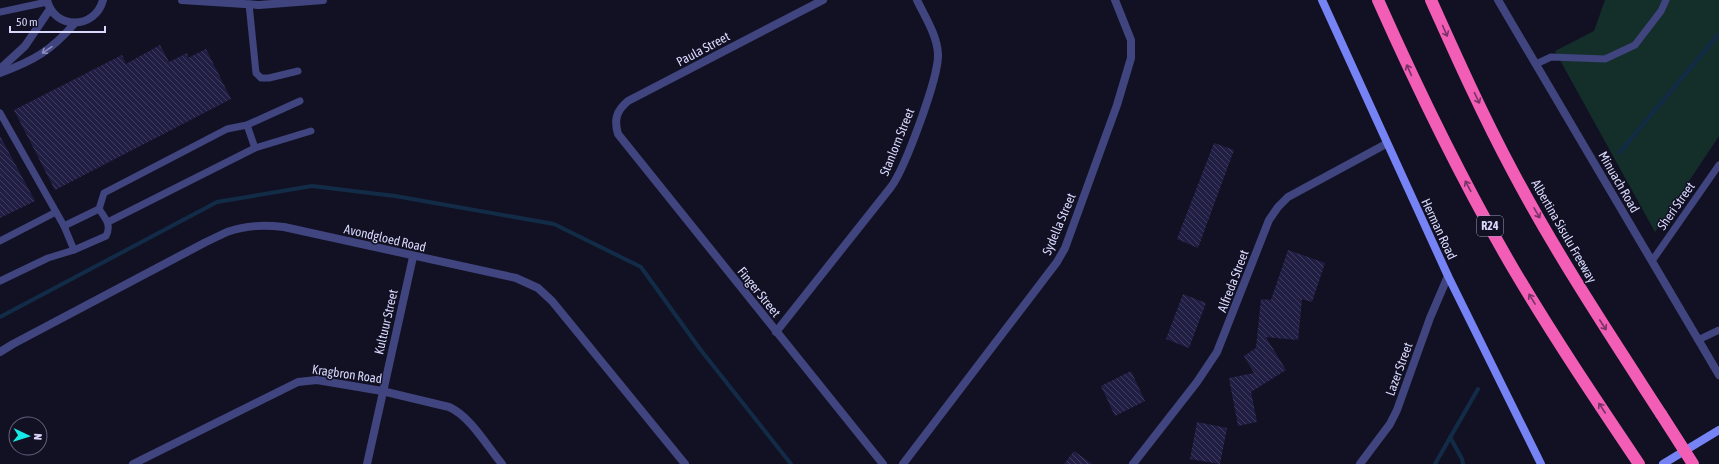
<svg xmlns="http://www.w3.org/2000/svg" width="1719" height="464" viewBox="0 0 1719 464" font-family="'Asap Condensed',sans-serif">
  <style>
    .park { fill: #142e2a }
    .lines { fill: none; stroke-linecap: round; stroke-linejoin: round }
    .stream { stroke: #122c47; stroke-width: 4 }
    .building { fill: url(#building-back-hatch) }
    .service { stroke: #40457f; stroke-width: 7 }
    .minor { stroke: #40457f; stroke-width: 8 }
    .tertiary { stroke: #40457f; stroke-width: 8 }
    .secondary { stroke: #7683f4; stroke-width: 8 }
    .motorway { stroke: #f25db6; stroke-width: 12 }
    .motorway-bridge { stroke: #f25db6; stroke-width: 12 }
    .oneway { stroke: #736 }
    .oneway2 { stroke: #8c8ebe }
    .labels { text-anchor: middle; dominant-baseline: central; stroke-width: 3; stroke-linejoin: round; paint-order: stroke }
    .shield { fill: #121124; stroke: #9c9cbb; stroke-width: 1 }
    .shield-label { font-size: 12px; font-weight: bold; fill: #d7d8fc }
    .street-label { font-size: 13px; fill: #d7d8fc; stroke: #121124 }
  </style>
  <defs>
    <pattern id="building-back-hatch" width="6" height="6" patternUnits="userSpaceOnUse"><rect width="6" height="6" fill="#211e44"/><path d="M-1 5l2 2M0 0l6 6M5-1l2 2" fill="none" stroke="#403e60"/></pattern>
  </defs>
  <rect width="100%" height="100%" fill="#121124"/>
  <path class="park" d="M1605,0H1719V136L1655,232L1555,51L1594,31Z"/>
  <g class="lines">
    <g class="stream">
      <path d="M1619,153L1719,34"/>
      <path d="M0,317L217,202L312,186L395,196L554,224L641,267L700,349L791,464"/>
      <path d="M1450,437L1462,459L1463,464"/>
      <path d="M1435,464L1478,389"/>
    </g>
  </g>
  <g class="building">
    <path d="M160,45L169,62L187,53L188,58L206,49L231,99L55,190L14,110L122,55L126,64Z"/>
    <path d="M0,136L35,201L0,218Z"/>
    <path d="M1214,143L1234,150L1198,248L1177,239Z"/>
    <path d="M1288,250L1325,263L1312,302L1302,299L1298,340L1266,337L1286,370L1251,392L1257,422L1238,426L1229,378L1254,373L1244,356L1256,348L1261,299L1271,300Z"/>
    <path d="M1183,294L1206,303L1189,348L1166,339Z"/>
    <path d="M1131,371L1145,401L1115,416L1101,386Z"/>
    <path d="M1197,422L1227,428L1220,464L1190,459Z"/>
    <path d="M1074,451L1092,464H1064Z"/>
  </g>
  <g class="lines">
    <g class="service">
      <path d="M249,4L256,73L261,78H269L298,71"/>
      <path d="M0,12L47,2"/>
      <path d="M1536,64L1551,57L1605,59L1635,45L1661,11L1666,0"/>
      <path d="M0,113L64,226L74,250"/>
      <path d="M247,125L255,148"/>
      <path d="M108,222L255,148L311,131"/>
      <path d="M64,226L99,209L104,193L227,129L247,125L300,101"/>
      <path d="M0,241L56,212"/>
      <path d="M1652,261L1719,165"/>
      <path d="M0,281L48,258L74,250L106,236C112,225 105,218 99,209"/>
      <path d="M1698,340L1719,330"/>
    </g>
    <g class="minor">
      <path d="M47,0C54,30 95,30 103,0"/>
      <path d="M182,0L259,5L323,0"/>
      <path d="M823,0L628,101C616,111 614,120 618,134L883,464"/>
      <path d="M0,69L25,46L50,9"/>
      <path d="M0,73C33,61 51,51 75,23"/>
      <path d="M776,332L891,187C905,168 939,77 938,54C937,35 925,17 917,0"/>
      <path d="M0,352L13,344L206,242L227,232C247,225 264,225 284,227L516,278L538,288L552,301L685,464"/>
      <path d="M133,464L298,382L317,380L382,391L449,407C470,416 487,446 502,464"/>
      <path d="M367,464L413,257"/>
      <path d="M903,464L1057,262L1065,248L1117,105L1131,58V40L1115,0"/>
      <path d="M1133,464L1197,382L1217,352L1269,220L1278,207L1288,197L1386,144"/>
      <path d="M1360,464L1390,424L1397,410L1430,318L1448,276"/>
    </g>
    <path class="tertiary" d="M1498,0L1719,375"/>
    <g class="secondary">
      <path d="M1322,0L1448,276L1541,464"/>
      <path d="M1663,464L1719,430"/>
    </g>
    <g class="motorway">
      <path d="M1378,0C1419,92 1463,183 1514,270C1553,336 1596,400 1639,464"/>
      <path d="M1431,0C1457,58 1483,116 1513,172C1557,255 1610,335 1661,414"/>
    </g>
    <path class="motorway-bridge" d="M1661,414L1693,464"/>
  </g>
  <defs><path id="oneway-shaft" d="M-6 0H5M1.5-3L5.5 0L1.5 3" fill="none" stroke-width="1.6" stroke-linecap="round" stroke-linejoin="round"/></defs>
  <g class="oneway">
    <use href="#oneway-shaft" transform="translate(1445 31) rotate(66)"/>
    <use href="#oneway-shaft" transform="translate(1409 70) rotate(-114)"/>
    <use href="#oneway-shaft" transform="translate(1477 98) rotate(64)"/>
    <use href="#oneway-shaft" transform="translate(1468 186) rotate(-118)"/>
    <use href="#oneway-shaft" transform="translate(1537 213) rotate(60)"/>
    <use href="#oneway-shaft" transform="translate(1532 299) rotate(-122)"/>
    <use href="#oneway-shaft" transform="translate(1603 325) rotate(57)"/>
    <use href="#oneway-shaft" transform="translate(1602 408) rotate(-123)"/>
  </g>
  <use class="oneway2" href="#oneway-shaft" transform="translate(47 50) rotate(146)"/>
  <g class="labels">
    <rect class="shield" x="1477" y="216" width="26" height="20" rx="3"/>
    <g class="shield-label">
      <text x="1490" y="226">R24</text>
    </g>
    <g class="street-label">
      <text transform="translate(703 49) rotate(-28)">Paula Street</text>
      <text transform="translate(897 142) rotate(-68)">Stanlorn Street</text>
      <text transform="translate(1619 182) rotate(60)">Minuach Road</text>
      <text transform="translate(1676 206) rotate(-55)">Sheri Street</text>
      <text transform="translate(1059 224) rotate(-67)">Sydella Street</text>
      <text transform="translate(1439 229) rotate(65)">Herman Road</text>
      <text transform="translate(1564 231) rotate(60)">Albertina Sisulu Freeway</text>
      <text transform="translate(385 238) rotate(13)">Avondgloed Road</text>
      <text transform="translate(1233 281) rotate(-69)">Alfreda Street</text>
      <text transform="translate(759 292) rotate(51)">Finger Street</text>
      <text transform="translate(386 322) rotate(-77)">Kultuur Street</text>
      <text transform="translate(1399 369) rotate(-70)">Lazer Street</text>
      <text transform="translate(347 374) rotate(8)">Kragbron Road</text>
    </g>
  </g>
  <g transform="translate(28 436) rotate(94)"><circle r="19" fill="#121124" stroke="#61617a"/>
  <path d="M0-3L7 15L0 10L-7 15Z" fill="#14ebe6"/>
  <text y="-6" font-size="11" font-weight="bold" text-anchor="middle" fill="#d7d8fc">N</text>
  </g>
  <path d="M10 26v6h95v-6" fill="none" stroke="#d7d8fc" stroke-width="2"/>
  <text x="16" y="26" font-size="12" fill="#d7d8fc" stroke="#121124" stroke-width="3" paint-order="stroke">50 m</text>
</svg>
